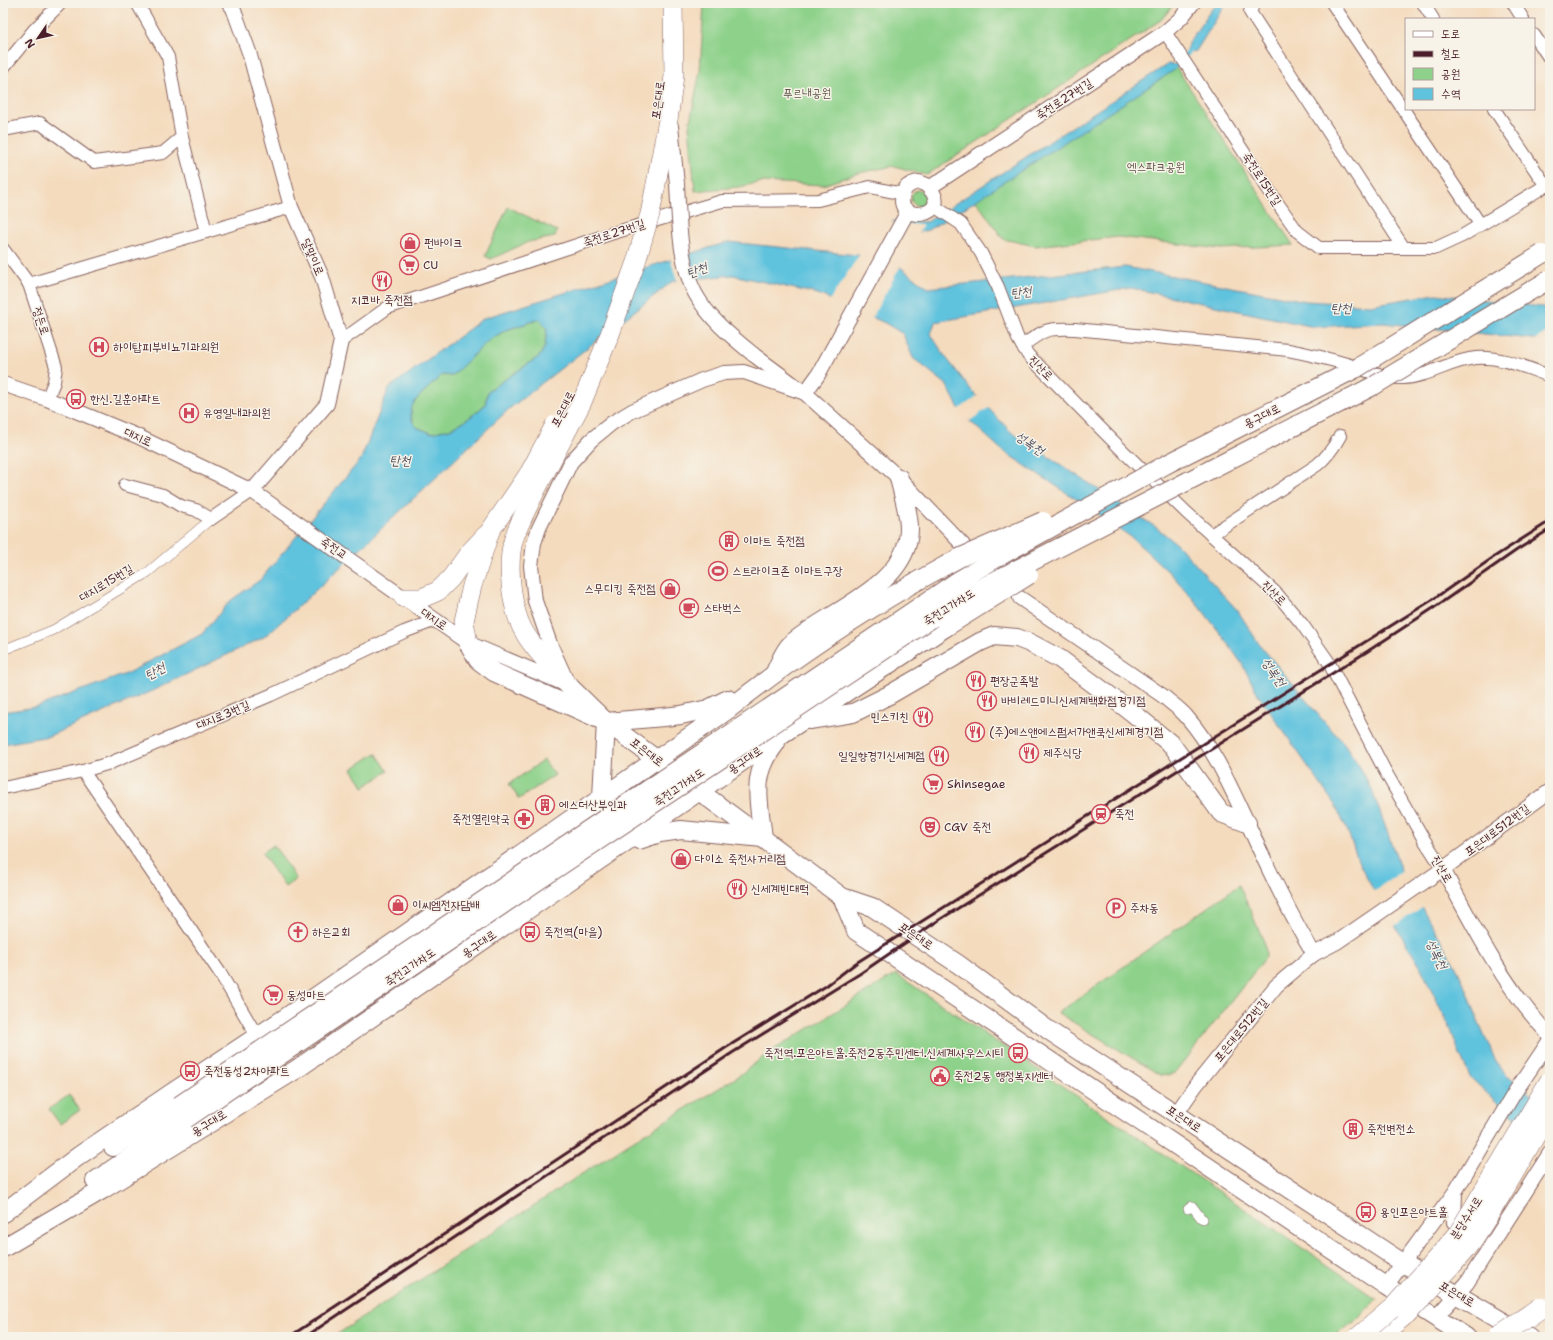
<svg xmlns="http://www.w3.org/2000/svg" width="1553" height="1340" viewBox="0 0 1553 1340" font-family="'Shantell Sans','Poor Story',sans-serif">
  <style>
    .green { fill: #8dd18a; stroke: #6c785a }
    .water { fill: #60c3de; stroke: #557184; fill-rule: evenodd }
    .pier { fill: #f4dbbe }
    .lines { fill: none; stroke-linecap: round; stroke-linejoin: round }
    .stream { stroke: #60c3de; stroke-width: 4 }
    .pedestrian-casing { stroke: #86615e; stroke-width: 10 }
    .minor-casing { stroke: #86615e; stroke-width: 14 }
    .tertiary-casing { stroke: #86615e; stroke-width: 16 }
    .primary-casing { stroke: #86615e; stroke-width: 20 }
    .trunk-casing { stroke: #86615e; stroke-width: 20 }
    .pedestrian { stroke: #fff; stroke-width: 9 }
    .minor { stroke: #fff; stroke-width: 12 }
    .tertiary { stroke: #fff; stroke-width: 14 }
    .primary { stroke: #fff; stroke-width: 18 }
    .trunk { stroke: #fff; stroke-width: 19 }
    .rail { stroke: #4a1f2b; stroke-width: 3 }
    .tertiary-bridge-casing { stroke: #86615e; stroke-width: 16; stroke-linecap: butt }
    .primary-bridge-casing { stroke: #86615e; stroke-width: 20; stroke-linecap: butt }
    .trunk-bridge-casing { stroke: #86615e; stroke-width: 20; stroke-linecap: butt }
    .motorway-bridge-casing { stroke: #86615e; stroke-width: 22; stroke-linecap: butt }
    .tertiary-bridge { stroke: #fff; stroke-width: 14 }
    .primary-bridge { stroke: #fff; stroke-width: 18 }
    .trunk-bridge { stroke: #fff; stroke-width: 19 }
    .motorway-bridge { stroke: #fff; stroke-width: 21 }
    .labels { text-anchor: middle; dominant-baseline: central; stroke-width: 3; stroke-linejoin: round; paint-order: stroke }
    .park-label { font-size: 12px; fill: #5e5448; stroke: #f7f3e8 }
    .street-label { font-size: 12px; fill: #4a1f2b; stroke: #f7f3e8 }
    .poi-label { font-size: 12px; fill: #4a1f2b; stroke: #f7f3e8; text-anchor: start }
    .water-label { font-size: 13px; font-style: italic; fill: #515061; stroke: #f7f3e8 }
  </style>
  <rect width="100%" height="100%" fill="#f7f3e8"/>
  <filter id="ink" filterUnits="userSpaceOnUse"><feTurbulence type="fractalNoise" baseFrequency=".025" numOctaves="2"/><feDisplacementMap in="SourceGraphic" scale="8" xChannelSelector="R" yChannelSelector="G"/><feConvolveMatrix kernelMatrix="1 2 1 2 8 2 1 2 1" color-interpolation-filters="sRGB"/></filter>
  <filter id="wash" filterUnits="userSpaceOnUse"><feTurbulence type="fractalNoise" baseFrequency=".012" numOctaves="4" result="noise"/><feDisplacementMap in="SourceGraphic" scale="16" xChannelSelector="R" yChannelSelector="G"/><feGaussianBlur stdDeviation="0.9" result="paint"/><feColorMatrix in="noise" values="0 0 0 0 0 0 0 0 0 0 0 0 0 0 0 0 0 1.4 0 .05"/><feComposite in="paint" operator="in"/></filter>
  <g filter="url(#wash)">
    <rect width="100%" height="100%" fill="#f4dbbe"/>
    <g class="green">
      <path d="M704,3H1175L1161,20L927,175L894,166L859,173L823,185L761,182L739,187L695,191L689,126L700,71Z"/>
      <path d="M1176,67L1293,245L1221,249L1118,237L1035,246L1003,239L974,198Z"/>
      <circle cx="919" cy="198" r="8"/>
      <path d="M508,207L557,231L555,237L528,242L491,259L485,256Z"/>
      <path d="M540,319L547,329L545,346L540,356L488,391L485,405L468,419L450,429L431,433L416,427C412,421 409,414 412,406C414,399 436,381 442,375L452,376L488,340L506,330Z"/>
      <path d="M376,753L388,771L364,787L352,769Z"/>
      <path d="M544,760L555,775L519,799L509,784Z"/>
      <path d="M274,845L296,879L285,887L262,853Z"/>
      <path d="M1239,885L1265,944L1266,957L1175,1073L1162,1076L1058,1013Z"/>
      <path d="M896,974L1378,1299L1355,1322L1332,1337H333L626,1145L737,1077L767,1054Z"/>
      <path d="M69,1095L80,1110L60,1124L49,1109Z"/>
    </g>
    <g class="water">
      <path d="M1216,3H1226L1196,51L1187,53L1188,43Z"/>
      <path d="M1168,64L1176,65L1173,71L966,207L928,230L906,235L900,267L928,288L1125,267L1306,301L1370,305L1436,294L1550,308V341L1383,323L1314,327L1131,288L935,322L931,334L944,355L972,391L1011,432L1157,528L1177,544L1238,611L1259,644L1326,724L1344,743L1360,767L1372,790L1402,873L1456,967L1468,992L1477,1018L1496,1062L1505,1073L1529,1093L1550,1105V1136L1517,1119L1491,1097L1470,1077L1460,1055L1451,1030L1420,966L1376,895L1359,863L1348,832L1335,805L1259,696L1242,664L1224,638L1200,607L1173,576L1131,537L1082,503L1003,451L962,414L946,384L913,358L903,334L885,323L818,294L733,275L673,281L510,408L300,605L264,637L154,690L49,736L3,744V712L36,707L126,674L202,634L230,601L260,580L361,459L389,388L484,318L728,242L867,256L873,244L893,221L927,222ZM540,319L547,329L545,346L540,356L488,391L485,405L468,419L450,429L431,433L416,427C412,421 409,415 412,407C414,399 436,381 442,375L452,376L489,340L506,330Z"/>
    </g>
    <g class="pier">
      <path d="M889,222L923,225L918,234L908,236L904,260L871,319L829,301L860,254H866L871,243Z"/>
      <path d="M687,253L695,281L678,283L670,258Z"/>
      <path d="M1550,330V343L1532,342Z"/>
      <path d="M979,395L990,407L968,422L961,416L958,410Z"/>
      <path d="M1404,870L1424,906L1393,927L1372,892Z"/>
    </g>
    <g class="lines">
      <path class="stream" d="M1172,68L1178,64L1191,49"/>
    </g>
  </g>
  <g filter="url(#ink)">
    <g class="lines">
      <g class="pedestrian-casing">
        <g id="pedestrian">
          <path d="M3,650L53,630L147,573L211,519"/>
          <path d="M1188,1209L1192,1206L1201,1218L1203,1219"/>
        </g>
      </g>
      <g class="minor-casing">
        <g id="minor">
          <path d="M1254,3L1250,12L1404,248"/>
          <path d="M1332,3L1480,224"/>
          <path d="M1423,3L1433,19"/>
          <path d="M1513,3L1523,19"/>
          <path d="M1165,32L1274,198L1297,231L1319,248H1436L1462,236L1550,183"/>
          <path d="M1534,35L1550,59"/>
          <path d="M3,68L34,30L61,3"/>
          <path d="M1494,109L1546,186"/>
          <path d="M3,130L40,123L94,162L163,153L182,137L168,57L137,3"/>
          <path d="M182,137L206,232"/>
          <path d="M934,206L961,224L981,253L998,287L1018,339L1028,355L1124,452L1187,513L1277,594L1302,624L1328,661L1385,771L1423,838L1443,869"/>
          <path d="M3,249L29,284L56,367L54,382L47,399"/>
          <path d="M29,284L291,207"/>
          <path d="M341,341L387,308L610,234L722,201L818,200L870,187L903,194"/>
          <path d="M1022,346C1045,329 1046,328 1075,329L1288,350C1309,354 1329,359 1350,365C1364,370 1388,379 1403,378C1429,377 1451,360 1476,358C1501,356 1527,368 1550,376"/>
          <path d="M125,485L163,495L181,506L196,510L211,519L252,491"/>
          <path d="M1211,535L1317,465C1327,457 1334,447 1340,436"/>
          <path d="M83,771L220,973L257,1036"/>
          <path d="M3,788L83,771L110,763L271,695L404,632L436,620"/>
        </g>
      </g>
      <g class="tertiary-casing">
        <g id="tertiary">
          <path d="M229,3L233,8L249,52L291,207L322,277L341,341L327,404L252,491"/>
          <path d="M671,126L677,184"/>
          <path d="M919,182L929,186V188C955,216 894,226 903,194C905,186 912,183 919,182Z"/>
          <path d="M929,188L1165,32L1181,18L1193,3"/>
          <path d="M754,355L805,393L899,478L963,545"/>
          <path d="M3,384L47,399L137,436L252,491L468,643L565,684"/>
          <path d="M805,393L818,375L908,211"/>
          <path d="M1020,598L1163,696C1171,703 1180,709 1186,716C1214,748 1230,786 1248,824C1268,869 1289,913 1314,954"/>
          <path d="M564,675L550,644L535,601L531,566L534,543L539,528L571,462L591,440L612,423L632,411L702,380L724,373L744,372L805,393"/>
          <path d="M1443,869C1474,928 1504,987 1550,1036"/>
          <path d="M1176,1114L1196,1085L1276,986L1314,954L1337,942L1443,869L1550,791"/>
          <path d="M1455,1192L1454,1222L1469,1232"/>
          <path d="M1386,1286L1455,1192L1515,1092L1550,1040"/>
          <path d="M1435,1318L1467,1283L1550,1153"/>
        </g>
      </g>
      <g class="primary-casing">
        <g id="primary">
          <path d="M1167,464L1357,368"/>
          <path d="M1188,481L1375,385"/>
          <path d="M468,643L478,660L494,672L606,722L664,717L681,715L708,709L728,699"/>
          <path d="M776,670C780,662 784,650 791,644C827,612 909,586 909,529C909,512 903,495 899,478"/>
          <path d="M569,686L606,722L842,897L872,907L958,964L1051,1032L1403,1263L1529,1337"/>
          <path d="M809,720L853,713L889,695L980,642L994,636L1017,638L1030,643L1060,659L1133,713L1172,745L1221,813L1247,823"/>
          <path d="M602,797L606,722"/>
          <path d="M639,840L660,833L681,830L763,838C759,800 750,776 776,743"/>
          <path d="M842,897L856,931L1386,1286L1466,1337"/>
          <path d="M113,1147L178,1106"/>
          <path d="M95,1181L186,1119"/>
          <path d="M3,1213L80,1155L170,1094L288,1016L729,709C787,662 848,622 912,584"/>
          <path d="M3,1248L102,1190L297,1069L782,734L946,627"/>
        </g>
      </g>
      <g class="trunk-casing">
        <g id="trunk">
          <path d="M655,189L668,120L674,76L673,3"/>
          <path d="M541,480C532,498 521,518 514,538C506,564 511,612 526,635C537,653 555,670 569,686"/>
          <path d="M404,598H422L438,591L451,578L469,553L486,535"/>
          <path d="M468,643L464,621L468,603L472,586L490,531L530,472"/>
          <path d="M1379,1337L1407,1314"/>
        </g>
      </g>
      <use href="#pedestrian" class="pedestrian"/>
      <use href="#minor" class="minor"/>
      <use href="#tertiary" class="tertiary"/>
      <use href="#primary" class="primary"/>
      <use href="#trunk" class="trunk"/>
      <g class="rail">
        <path d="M289,1337L727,1047L826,986L856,963L1099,809L1432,600L1494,557L1550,521"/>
        <path d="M305,1337L732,1053L861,973L936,922L1368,651L1435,607L1517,550L1550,529"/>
      </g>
      <g class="tertiary-bridge-casing">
        <path id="tertiary-bridge" d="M677,184C679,217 679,263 695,293C709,319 732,337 754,355"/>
      </g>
      <g class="primary-bridge-casing">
        <g id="primary-bridge">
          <path d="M1357,368L1542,254"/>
          <path d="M1375,385L1550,279"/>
          <path d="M912,584L959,558L1043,521"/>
          <path d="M946,627L1029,575"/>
          <path d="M178,1106L959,580L1011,550L1167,464"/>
          <path d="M186,1119L554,870L967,595L1188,481"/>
        </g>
      </g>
      <g class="trunk-bridge-casing">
        <g id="trunk-bridge">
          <path d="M530,472L555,425"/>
          <path d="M541,480L582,402L610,334L636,262L650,214L655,189"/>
          <path d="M1407,1314C1429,1291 1453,1267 1472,1241C1501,1199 1523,1155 1550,1112"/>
          <path d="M1358,1337L1394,1306L1457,1235L1550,1080"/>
        </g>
      </g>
      <g class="motorway-bridge-casing">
        <path id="motorway-bridge" d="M1498,1337L1540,1308"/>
      </g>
      <use href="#tertiary-bridge" class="tertiary-bridge"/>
      <use href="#primary-bridge" class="primary-bridge"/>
      <use href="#trunk-bridge" class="trunk-bridge"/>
      <use href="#motorway-bridge" class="motorway-bridge"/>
    </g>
  </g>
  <defs>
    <g id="shop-ring" transform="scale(1)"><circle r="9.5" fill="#f7f3e8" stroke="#d1495b" stroke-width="1.5"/><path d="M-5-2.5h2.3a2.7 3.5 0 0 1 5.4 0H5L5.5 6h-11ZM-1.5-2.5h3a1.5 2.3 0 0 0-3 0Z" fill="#d1495b"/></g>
    <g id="supermarket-ring" transform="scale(1)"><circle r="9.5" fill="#f7f3e8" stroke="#d1495b" stroke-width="1.5"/><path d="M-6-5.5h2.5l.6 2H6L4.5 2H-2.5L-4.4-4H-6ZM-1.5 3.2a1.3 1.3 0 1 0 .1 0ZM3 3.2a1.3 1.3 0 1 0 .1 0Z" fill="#d1495b"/></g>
    <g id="restaurant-ring" transform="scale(1)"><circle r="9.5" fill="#f7f3e8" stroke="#d1495b" stroke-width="1.5"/><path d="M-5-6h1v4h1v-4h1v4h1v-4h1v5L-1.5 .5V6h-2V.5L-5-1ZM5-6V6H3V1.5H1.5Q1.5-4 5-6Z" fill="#d1495b"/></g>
    <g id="hospital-ring" transform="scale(1)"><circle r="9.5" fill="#f7f3e8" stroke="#d1495b" stroke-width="1.5"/><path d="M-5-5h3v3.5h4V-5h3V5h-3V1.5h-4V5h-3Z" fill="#d1495b"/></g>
    <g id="bus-ring" transform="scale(1)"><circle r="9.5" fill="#f7f3e8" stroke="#d1495b" stroke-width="1.5"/><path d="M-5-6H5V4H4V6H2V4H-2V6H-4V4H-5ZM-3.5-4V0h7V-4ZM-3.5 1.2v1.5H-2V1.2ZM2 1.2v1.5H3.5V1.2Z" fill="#d1495b"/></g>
    <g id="building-ring" transform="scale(1)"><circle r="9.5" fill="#f7f3e8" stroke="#d1495b" stroke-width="1.5"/><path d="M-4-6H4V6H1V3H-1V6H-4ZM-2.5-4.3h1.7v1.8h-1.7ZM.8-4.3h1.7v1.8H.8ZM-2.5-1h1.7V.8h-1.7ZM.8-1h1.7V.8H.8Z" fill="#d1495b"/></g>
    <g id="stadium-ring" transform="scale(1)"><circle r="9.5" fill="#f7f3e8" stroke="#d1495b" stroke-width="1.5"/><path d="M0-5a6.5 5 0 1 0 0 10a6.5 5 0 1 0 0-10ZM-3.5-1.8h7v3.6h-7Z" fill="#d1495b"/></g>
    <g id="cafe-ring" transform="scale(1)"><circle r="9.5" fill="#f7f3e8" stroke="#d1495b" stroke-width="1.5"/><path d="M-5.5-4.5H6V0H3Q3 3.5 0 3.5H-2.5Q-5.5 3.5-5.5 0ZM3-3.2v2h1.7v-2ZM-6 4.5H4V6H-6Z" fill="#d1495b"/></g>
    <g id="station-ring" transform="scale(1)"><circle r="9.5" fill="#f7f3e8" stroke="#d1495b" stroke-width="1.5"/><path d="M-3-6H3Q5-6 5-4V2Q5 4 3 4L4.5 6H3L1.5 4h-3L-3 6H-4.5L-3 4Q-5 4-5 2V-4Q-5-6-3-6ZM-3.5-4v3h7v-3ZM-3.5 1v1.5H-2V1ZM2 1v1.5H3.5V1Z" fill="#d1495b"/></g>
    <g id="pharmacy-ring" transform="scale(1)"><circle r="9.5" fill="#f7f3e8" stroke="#d1495b" stroke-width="1.5"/><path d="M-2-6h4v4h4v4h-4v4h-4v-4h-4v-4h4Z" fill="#d1495b"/></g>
    <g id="theatre-ring" transform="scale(1)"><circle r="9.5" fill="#f7f3e8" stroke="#d1495b" stroke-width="1.5"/><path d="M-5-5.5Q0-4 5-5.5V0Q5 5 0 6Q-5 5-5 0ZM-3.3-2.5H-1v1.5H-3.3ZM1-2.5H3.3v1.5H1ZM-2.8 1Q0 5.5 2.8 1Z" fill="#d1495b"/></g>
    <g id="parking-ring" transform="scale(1)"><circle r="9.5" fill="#f7f3e8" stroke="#d1495b" stroke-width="1.5"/><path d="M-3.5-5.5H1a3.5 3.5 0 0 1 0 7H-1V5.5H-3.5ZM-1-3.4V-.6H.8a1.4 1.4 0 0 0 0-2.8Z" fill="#d1495b"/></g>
    <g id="church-ring" transform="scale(1)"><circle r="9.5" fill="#f7f3e8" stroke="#d1495b" stroke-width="1.5"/><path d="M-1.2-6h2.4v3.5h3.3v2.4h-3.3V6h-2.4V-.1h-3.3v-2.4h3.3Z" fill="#d1495b"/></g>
    <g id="civic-ring" transform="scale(1)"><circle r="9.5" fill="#f7f3e8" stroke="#d1495b" stroke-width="1.5"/><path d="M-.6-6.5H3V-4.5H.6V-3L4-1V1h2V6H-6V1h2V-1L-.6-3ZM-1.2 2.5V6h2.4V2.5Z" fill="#d1495b"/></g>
  </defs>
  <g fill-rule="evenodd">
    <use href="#shop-ring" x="410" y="243"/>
    <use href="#supermarket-ring" x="409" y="265"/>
    <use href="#restaurant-ring" x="382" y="281"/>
    <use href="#hospital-ring" x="99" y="347"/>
    <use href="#bus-ring" x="76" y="399"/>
    <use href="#hospital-ring" x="189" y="413"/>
    <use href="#building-ring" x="729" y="541"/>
    <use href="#stadium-ring" x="718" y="571"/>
    <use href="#shop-ring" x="670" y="589"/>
    <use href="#cafe-ring" x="689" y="608"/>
    <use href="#restaurant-ring" x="976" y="681"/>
    <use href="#restaurant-ring" x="987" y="701"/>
    <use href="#restaurant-ring" x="923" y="717"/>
    <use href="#restaurant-ring" x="975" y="732"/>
    <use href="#restaurant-ring" x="1029" y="753"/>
    <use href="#restaurant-ring" x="939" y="756"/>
    <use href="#supermarket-ring" x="933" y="784"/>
    <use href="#building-ring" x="545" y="805"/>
    <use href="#station-ring" x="1101" y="814"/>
    <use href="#pharmacy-ring" x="524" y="819"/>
    <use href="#theatre-ring" x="930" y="827"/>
    <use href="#shop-ring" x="681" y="859"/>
    <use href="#restaurant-ring" x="737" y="889"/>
    <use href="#shop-ring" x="398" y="905"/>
    <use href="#parking-ring" x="1116" y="908"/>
    <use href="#church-ring" x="298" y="932"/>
    <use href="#bus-ring" x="530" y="932"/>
    <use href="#supermarket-ring" x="273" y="995"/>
    <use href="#bus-ring" x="1018" y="1053"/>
    <use href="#bus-ring" x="190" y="1071"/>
    <use href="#civic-ring" x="940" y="1076"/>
    <use href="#building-ring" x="1353" y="1129"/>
    <use href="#bus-ring" x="1366" y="1212"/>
  </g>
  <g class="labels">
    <g class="park-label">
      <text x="807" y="93">푸르내공원</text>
      <text x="1156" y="167">엑스파크공원</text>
    </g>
    <g class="street-label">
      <text transform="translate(1064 99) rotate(-33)">죽전로27번길</text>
      <text transform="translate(658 100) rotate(-83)">포은대로</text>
      <text transform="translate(1262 179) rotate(57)">죽전로15번길</text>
      <text transform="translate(614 233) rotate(-18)">죽전로27번길</text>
      <text transform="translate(313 257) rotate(67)">달맞이로</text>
      <text transform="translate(41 321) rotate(72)">정든로</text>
      <text transform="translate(1041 368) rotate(45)">진산로</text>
      <text transform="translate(563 409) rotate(-63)">포은대로</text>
      <text transform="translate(1262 416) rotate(-27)">용구대로</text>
      <text transform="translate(138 437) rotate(24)">대지로</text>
      <text transform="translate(334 548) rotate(35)">죽전교</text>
      <text transform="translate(106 583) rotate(-31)">대지로15번길</text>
      <text transform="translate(1274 593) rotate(45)">진산로</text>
      <text transform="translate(949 607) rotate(-32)">죽전고가차도</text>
      <text transform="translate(434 619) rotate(35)">대지로</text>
      <text transform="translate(223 715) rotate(-23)">대지로3번길</text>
      <text transform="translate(647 752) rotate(37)">포은대로</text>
      <text transform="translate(745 760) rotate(-35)">용구대로</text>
      <text transform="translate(679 787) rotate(-34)">죽전고가차도</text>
      <text transform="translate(1497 830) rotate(-37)">포은대로512번길</text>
      <text transform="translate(1442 869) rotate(60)">진산로</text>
      <text transform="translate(916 936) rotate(34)">포은대로</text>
      <text transform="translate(479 944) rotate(-35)">용구대로</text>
      <text transform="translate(410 967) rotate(-34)">죽전고가차도</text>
      <text transform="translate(1241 1030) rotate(-51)">포은대로512번길</text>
      <text transform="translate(1184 1119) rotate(33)">포은대로</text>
      <text transform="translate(209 1123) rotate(-32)">용구대로</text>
      <text transform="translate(1466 1218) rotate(-57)">분당수서로</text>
      <text transform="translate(1457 1294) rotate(30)">포은대로</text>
    </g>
    <g class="poi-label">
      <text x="424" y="243">펀바이크</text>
      <text x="423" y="265">CU</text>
      <text x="382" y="300" text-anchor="middle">지코바 죽전점</text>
      <text x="113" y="347">하이탑피부비뇨기과의원</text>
      <text x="90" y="399">한신.길훈아파트</text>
      <text x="203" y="413">유영일내과의원</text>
      <text x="743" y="541">이마트 죽전점</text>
      <text x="732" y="571">스트라이크존 이마트구장</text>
      <text x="656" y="589" text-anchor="end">스무디킹 죽전점</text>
      <text x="703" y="608">스타벅스</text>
      <text x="990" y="681">편장군족발</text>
      <text x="1001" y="701">바비레드미니신세계백화점경기점</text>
      <text x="909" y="717" text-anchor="end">민스키친</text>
      <text x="989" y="732">(주)에스앤에스펌서가앤쿡신세계경기점</text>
      <text x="1043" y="753">제주식당</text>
      <text x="925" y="756" text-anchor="end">일일향경기신세계점</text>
      <text x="947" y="784">Shinsegae</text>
      <text x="559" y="805">에스더산부인과</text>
      <text x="1115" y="814">죽전</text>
      <text x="510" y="819" text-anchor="end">죽전열린약국</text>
      <text x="944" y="827">CGV 죽전</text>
      <text x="695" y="859">다이소 죽전사거리점</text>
      <text x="751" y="889">신세계빈대떡</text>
      <text x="412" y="905">이씨엠전자담배</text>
      <text x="1130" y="908">주차동</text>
      <text x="312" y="932">하은교회</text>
      <text x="544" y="932">죽전역(마을)</text>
      <text x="287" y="995">동성마트</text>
      <text x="1004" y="1053" text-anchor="end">죽전역.포은아트홀.죽전2동주민센터.신세계사우스시티</text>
      <text x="204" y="1071">죽전동성2차아파트</text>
      <text x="954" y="1076">죽전2동 행정복지센터</text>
      <text x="1367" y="1129">죽전변전소</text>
      <text x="1380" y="1212">용인포은아트홀</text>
    </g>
    <g class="water-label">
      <text transform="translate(697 270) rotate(-21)">탄천</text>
      <text transform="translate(1021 292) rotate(-7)">탄천</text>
      <text transform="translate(1341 308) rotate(-1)">탄천</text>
      <text transform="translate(1030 443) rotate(34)">성복천</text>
      <text x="400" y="460">탄천</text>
      <text transform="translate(155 671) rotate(-28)">탄천</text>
      <text transform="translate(1274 672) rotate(56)">성복천</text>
      <text transform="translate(1437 954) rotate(64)">성복천</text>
    </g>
  </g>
  <rect width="1553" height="1340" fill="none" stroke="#f7f3e8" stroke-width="16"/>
  <rect x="1405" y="18" width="130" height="92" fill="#f7f3e8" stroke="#b29e9c"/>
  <rect x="1413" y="31" width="20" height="6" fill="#ffffff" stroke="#b29e9c"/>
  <text x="1441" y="38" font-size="12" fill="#4a1f2b">도로</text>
  <rect x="1413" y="51" width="20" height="6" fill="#4a1f2b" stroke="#b29e9c"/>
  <text x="1441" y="58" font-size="12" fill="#4a1f2b">철도</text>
  <rect x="1413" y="68" width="20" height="12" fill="#8dd18a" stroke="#b29e9c"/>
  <text x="1441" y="78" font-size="12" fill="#4a1f2b">공원</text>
  <rect x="1413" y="88" width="20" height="12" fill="#60c3de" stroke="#b29e9c"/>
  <text x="1441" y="98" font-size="12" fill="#4a1f2b">수역</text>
  <g transform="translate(38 38) rotate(236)" stroke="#f7f3e8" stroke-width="3" paint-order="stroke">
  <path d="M0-3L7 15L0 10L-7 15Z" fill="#4a1f2b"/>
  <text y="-6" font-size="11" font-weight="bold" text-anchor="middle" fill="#4a1f2b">N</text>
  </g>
</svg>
